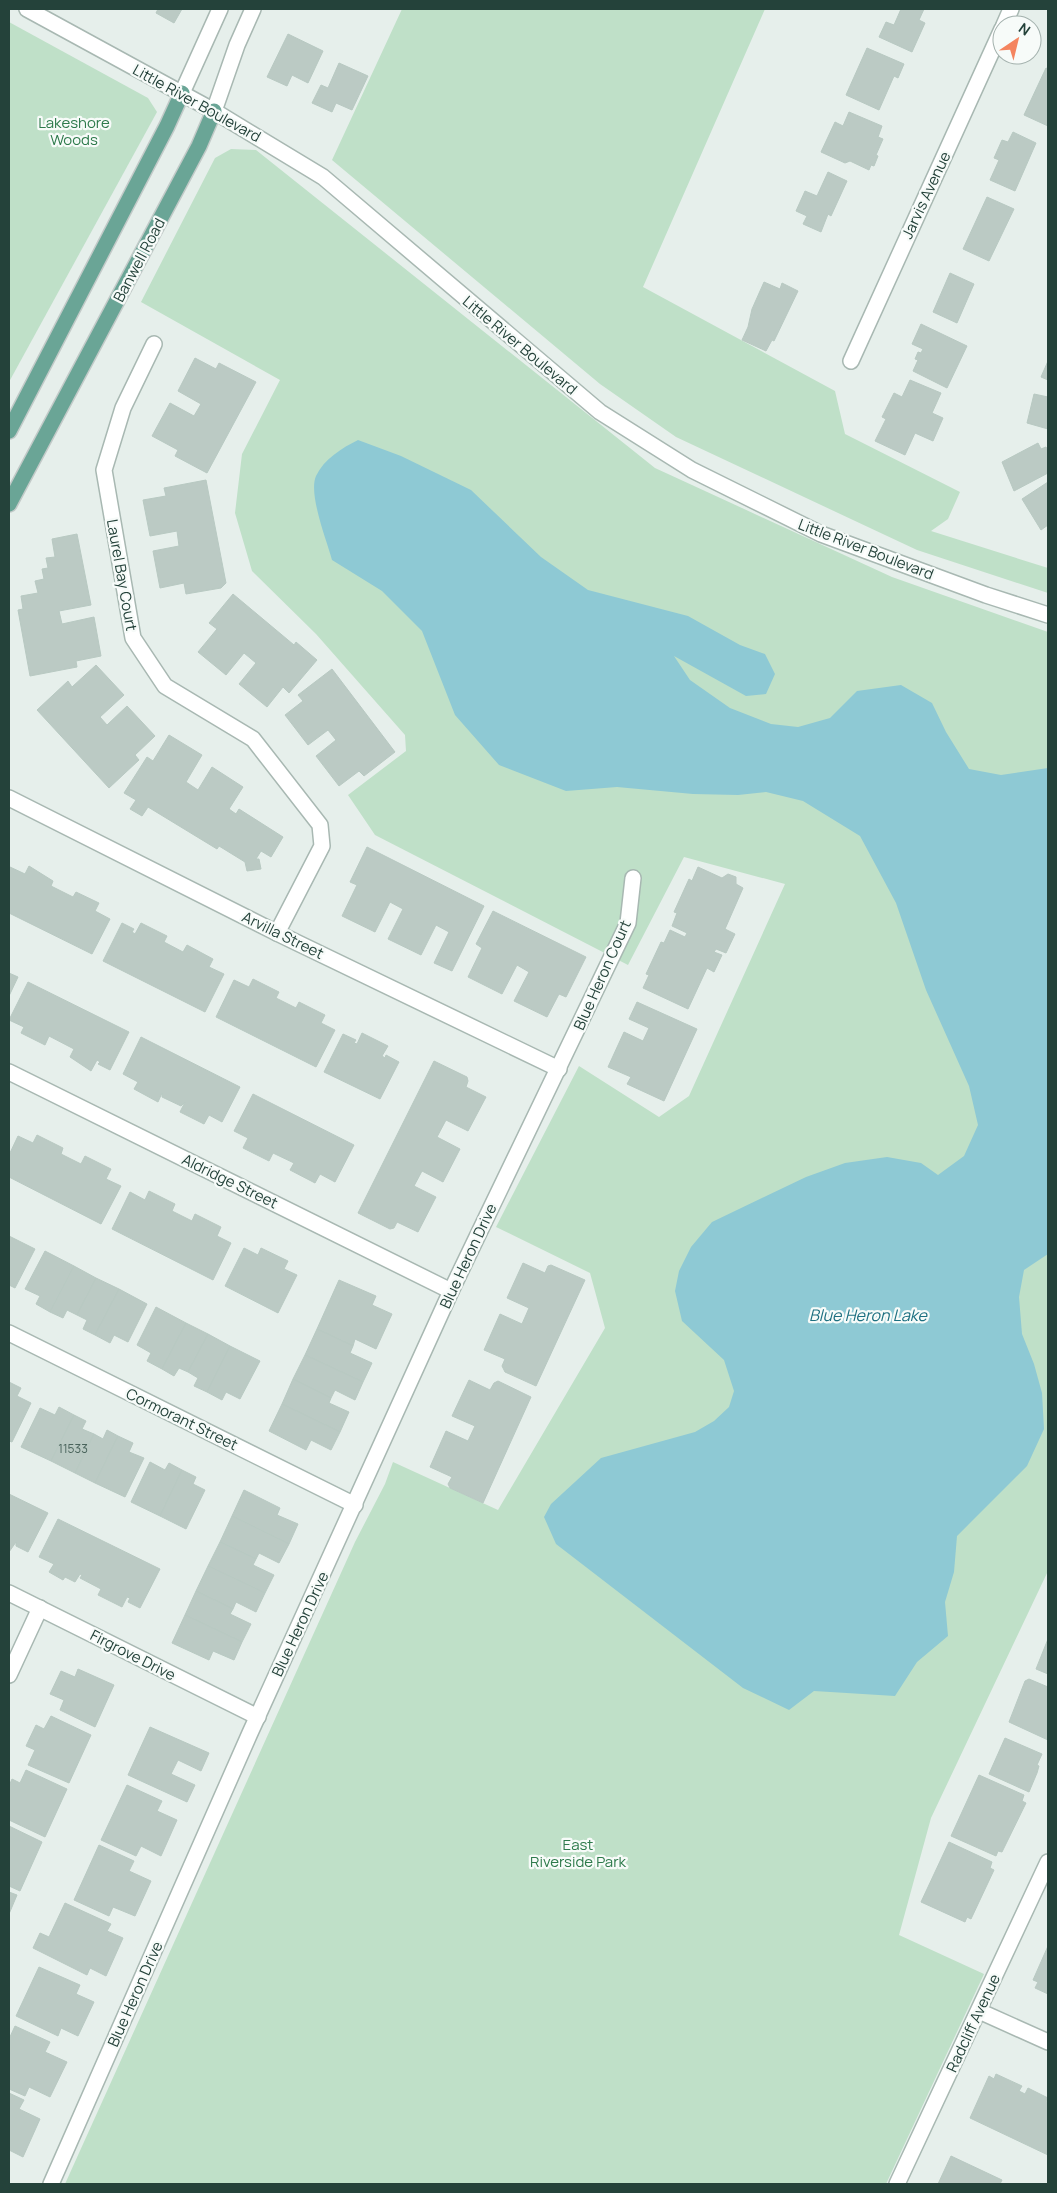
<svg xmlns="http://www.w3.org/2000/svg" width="1057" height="2193" viewBox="0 0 1057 2193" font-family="Manrope,sans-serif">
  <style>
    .green { fill: #bfe0c8 }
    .water { fill: #8ec9d4 }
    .building { fill: #bbcac4; stroke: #b8c9c2 }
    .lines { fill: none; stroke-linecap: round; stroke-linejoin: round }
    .minor-casing { stroke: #a8b8b2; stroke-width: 18 }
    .major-casing { stroke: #c2cac8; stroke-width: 18 }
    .minor { stroke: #fff; stroke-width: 15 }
    .major { stroke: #6aa596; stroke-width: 15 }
    .labels { text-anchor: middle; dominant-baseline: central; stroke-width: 4.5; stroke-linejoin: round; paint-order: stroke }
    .number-label { font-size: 12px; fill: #4a645c }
    .street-label { font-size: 15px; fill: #24423a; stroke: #f7fbf9 }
    .park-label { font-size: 15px; fill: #2d7a4b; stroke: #f7fbf9 }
    .water-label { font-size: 16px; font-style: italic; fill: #1c6f80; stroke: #f7fbf9 }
  </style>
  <rect width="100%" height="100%" fill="#e6efeb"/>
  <g class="green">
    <path d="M402,9H765L643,287L835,391L845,434L960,492L948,519L931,531L1048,568V593L917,550L676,437L600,384L332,160Z"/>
    <path d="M9,22L148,98L157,112L9,382Z"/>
    <path d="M231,149L256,150L655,468L892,577L1048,632V1571L931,1818L899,1935L984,1974L886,2184H65L355,1542L385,1484L393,1462L498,1510L605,1328L590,1273L496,1227L579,1066L659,1117L689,1096L785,884L684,857L628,965L375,835L348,795L406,751L405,735L316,634L252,571L235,513L242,454L280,380L141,302L215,158Z"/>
  </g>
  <path class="water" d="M358,440L401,456L471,490L541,557L588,590L688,616L740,645L765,654L775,674L766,694L746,696L674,656L690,680L730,708L771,724L798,727L830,718L857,691L901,685L932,703L946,732L969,769L1001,775L1048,768V1254L1024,1270L1019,1297L1022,1334L1034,1364L1042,1393L1044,1429L1027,1466L957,1536L954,1572L945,1602L948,1636L917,1662L895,1696L814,1691L789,1710L743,1688L556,1544L544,1517L551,1504L601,1458L695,1432L714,1421L729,1407L734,1391L724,1360L682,1321L675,1291L679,1271L691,1247L712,1222L806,1177L845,1163L887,1157L921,1163L938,1175L964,1156L978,1125L969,1086L926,990L896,903L860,836L803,801L766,792L738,795L693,794L617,787L566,791L499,765L455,715L422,631L382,591L332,560C327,541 308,494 316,476C324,459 342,448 358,440Z"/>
  <g class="building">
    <path d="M158,9H182L174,23L156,13Z"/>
    <path d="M901,9H924L919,20L925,23L912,52L879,37L886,22L894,25Z"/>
    <path d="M288,34L323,51L308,83L292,75L287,86L267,77Z"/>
    <path d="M867,48L904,64L898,78L894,76L879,110L846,95Z"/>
    <path d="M339,63L368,76L352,110L336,103L332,112L312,103L321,85L328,88Z"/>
    <path d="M1046,68L1048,69V126L1024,115Z"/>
    <path d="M849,112L882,126L878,137L883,139L876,155L878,156L874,166L871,165L869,170L850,161L845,163L821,152L835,122L843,126Z"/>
    <path d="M1013,132L1036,143L1015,191L990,180L999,160L994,158L1002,140L1008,142Z"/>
    <path d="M828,172L847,181L831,216L828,214L821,232L803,224L807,216L796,211L805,191L817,196Z"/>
    <path d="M987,197L1014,209L989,261L963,249Z"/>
    <path d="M950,273L974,284L957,323L933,312Z"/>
    <path d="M764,282L780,289L782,283L798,291L774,341L772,340L766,351L742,340L748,327L752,309Z"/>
    <path d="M921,324L967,346L947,388L913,371L918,360L915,359L918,352L921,353L923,349L912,344Z"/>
    <path d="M195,358L216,369L219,363L256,382L207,473L175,456L178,450L152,436L170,403L194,416L201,404L178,391Z"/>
    <path d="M1048,361V380L1041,377Z"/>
    <path d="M910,380L941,393L932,413L943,418L933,441L915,433L905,455L875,441L886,419L882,417L894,393L902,397Z"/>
    <path d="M1034,394L1048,397V429L1027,423Z"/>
    <path d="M1038,443L1041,449L1046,447L1048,451V473L1014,491L1002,462Z"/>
    <path d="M206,480L226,583L221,588L186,594L184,583L160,588L153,551L179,546L177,531L150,536L143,500L166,496L164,488Z"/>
    <path d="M1048,482V525L1041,530L1022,499Z"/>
    <path d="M77,534L91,605L59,611L62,624L94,617L101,656L76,661L77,667L30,676L18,610L23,609L21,596L38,593L35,581L44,579L42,569L48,568L46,558L55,557L52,539Z"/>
    <path d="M233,594L294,645L296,642L317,660L289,693L283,687L267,707L239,684L256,663L244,653L226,675L198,652L217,629L209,623Z"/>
    <path d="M96,665L124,695L100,717L107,725L127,706L155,736L135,755L139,760L109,788L37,710L68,681L72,687Z"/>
    <path d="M332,669L395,752L364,776L359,771L339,786L316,756L336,740L328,730L308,745L285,715L303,701L298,695Z"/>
    <path d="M169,735L202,755L186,782L198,790L212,767L243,787L229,809L236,814L239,809L283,837L271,857L261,851L256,859H259L261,869L247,871L245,862L219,846L217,849L148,807L142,816L130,809L136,800L124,793L147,757L153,761Z"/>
    <path d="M367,847L484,906L452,971L434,963L449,932L436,925L421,955L388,939L403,909L390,902L375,932L342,916L357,885L350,882Z"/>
    <path d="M29,866L53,881L51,886L73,897L76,892L99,903L95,911L110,919L92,954L9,913V870L10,867L25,874Z"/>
    <path d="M698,867L722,878L728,874L736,877V884L743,888L725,929L735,934L726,953L716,949L714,952L722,955L714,972L707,968L688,1009L643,988L649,975L646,974L661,942L664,943L670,930L685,937L687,933L672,926L677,913L674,912L689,879L692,881Z"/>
    <path d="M493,911L586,957L566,997L559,994L547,1017L514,1001L529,972L517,965L502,994L468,977L482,948L476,944Z"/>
    <path d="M122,923L134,929L132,932L135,934L141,923L167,936L164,942L183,952L187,945L213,959L209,967L224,974L205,1012L103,961Z"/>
    <path d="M9,973L18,977L9,996Z"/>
    <path d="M253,979L279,992L276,998L296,1008L299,1002L325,1015L321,1023L335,1030L316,1067L216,1017L234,980L249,987Z"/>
    <path d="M28,982L129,1032L110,1070L98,1064L100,1062L97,1060L91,1071L70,1057L74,1049L49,1036L45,1045L21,1033L24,1027L9,1020Z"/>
    <path d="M637,1002L697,1029L664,1101L627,1084L631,1077L608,1067L624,1032L643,1041L649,1028L629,1019Z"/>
    <path d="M362,1033L388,1046L382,1056L385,1058L386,1055L399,1062L380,1099L324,1072L343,1034L356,1040L354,1043L357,1044Z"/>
    <path d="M141,1037L240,1087L222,1122L209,1115L204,1124L180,1112L185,1102L181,1106L162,1097V1093L158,1102L134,1089L138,1082L123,1074Z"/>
    <path d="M434,1061L467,1077L468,1081L466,1087L486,1097L468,1131L446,1120L437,1137L460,1149L443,1182L422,1171L414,1186L436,1197L418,1232L397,1222L394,1228L390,1229L358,1213Z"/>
    <path d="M253,1094L354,1145L335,1182L320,1174L315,1183L290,1170L294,1163L273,1153L269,1161L243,1148L248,1138L234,1131Z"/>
    <path d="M37,1135L63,1148L61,1154L81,1164L85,1156L111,1169L106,1179L121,1186L101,1224L9,1177V1155L18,1136L33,1143Z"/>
    <path d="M149,1191L175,1204L172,1211L192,1221L195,1214L221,1227L217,1236L231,1243L213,1280L112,1229L130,1192L145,1200Z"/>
    <path d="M9,1236L35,1249L15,1288L9,1285Z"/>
    <path d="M244,1248L258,1255L261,1248L288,1261L284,1269L297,1275L278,1313L225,1286Z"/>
    <path d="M45,1251L74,1266L50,1312L36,1304L40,1296L25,1289Z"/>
    <path d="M523,1263L545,1273L548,1266L551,1265L585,1280L536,1386L505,1372L502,1366L505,1359L484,1350L500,1314L522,1324L529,1308L507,1298Z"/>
    <path d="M74,1266L96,1278L77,1315L67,1310L63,1318L50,1312Z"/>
    <path d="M96,1278L119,1289L95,1335L83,1329L87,1320L77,1315Z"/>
    <path d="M339,1280L376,1296L372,1305L392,1314L376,1349L355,1339L353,1346L317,1329Z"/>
    <path d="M119,1289L147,1304L128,1342L114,1335L110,1343L95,1335Z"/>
    <path d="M156,1307L186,1323L162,1369L147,1361L151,1353L137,1345Z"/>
    <path d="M186,1323L208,1334L188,1372L179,1368L174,1376L162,1369Z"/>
    <path d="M317,1329L353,1346L350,1353L372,1363L363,1382L305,1355Z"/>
    <path d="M208,1334L230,1346L207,1392L194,1386L198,1378L188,1372Z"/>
    <path d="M230,1346L260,1361L240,1399L226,1392L222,1400L207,1392Z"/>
    <path d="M305,1355L363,1382L355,1400L335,1390L331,1398L293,1379Z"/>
    <path d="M293,1379L331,1398L329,1403L349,1412L340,1432L282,1404Z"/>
    <path d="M469,1380L490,1390L494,1383L498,1381L531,1397L483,1503L450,1488L448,1484L452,1477L430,1467L446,1431L468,1441L475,1426L452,1416Z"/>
    <path d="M9,1382L21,1388L17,1396L31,1403L12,1442L9,1441Z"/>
    <path d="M282,1404L340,1432L331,1450L311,1440L306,1450L269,1431Z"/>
    <path d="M59,1407L74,1415L51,1461L21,1447L40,1408L55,1415Z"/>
    <path d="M74,1415L86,1421L82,1429L94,1434L75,1473L51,1461Z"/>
    <path d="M107,1430L118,1436L95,1483L75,1473L94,1434L103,1439Z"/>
    <path d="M118,1436L133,1443L129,1452L144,1458L125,1497L95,1483Z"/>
    <path d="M150,1462L165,1470L169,1463L182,1470L160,1516L131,1502Z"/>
    <path d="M182,1470L196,1477L193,1484L205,1490L186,1529L160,1516Z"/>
    <path d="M244,1490L280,1508L277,1515L298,1524L289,1544L232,1516Z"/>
    <path d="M9,1494L48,1513L28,1552L16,1546V1542L9,1552Z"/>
    <path d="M232,1516L289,1544L279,1563L259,1553L256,1559L220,1542Z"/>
    <path d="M58,1519L160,1569L140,1608L128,1602L130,1598L127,1597L122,1607L98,1595L101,1589L80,1578L82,1575L80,1574L75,1582L65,1577L63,1580L49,1572L54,1564L39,1557Z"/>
    <path d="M220,1542L256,1559L253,1565L274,1575L265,1593L208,1566Z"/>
    <path d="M208,1566L265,1593L256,1612L236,1602L233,1609L196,1591Z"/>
    <path d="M196,1591L233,1609L230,1614L251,1624L242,1642L185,1615Z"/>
    <path d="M185,1615L242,1642L234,1660L213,1651L209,1660L172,1643Z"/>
    <path d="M1048,1639V1674L1036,1669Z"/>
    <path d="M78,1669L114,1685L95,1727L60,1710L64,1700L50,1694L61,1671L75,1677Z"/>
    <path d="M1029,1679L1048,1687V1740L1009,1722L1025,1681Z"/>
    <path d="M51,1716L91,1735L69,1783L28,1765L35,1750L26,1746L36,1725L44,1729Z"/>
    <path d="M150,1727L209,1753L201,1771L178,1760L171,1774L195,1785L187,1802L128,1775Z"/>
    <path d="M1005,1738L1042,1754L1037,1765L1039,1766L1037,1773L1029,1792L989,1774Z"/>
    <path d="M26,1770L67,1789L45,1837L9,1820V1786L12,1779L20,1783Z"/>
    <path d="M979,1775L1024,1795L1022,1801L1026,1803L1002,1852L998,1851L996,1856L951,1836Z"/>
    <path d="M127,1785L162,1801L157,1811L177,1820L161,1856L141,1846L136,1856L101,1840Z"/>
    <path d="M9,1826L42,1842L20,1891L9,1886Z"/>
    <path d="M949,1842L992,1862L990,1868L994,1870L971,1919L967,1917L965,1922L921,1902Z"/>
    <path d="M99,1845L134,1861L129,1871L151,1881L135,1916L113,1907L109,1916L74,1900Z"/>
    <path d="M9,1892L17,1895L9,1914Z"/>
    <path d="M65,1903L111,1924L107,1931L123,1938L106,1976L90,1968L87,1975L33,1948L40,1933L49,1937Z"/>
    <path d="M1048,1946V1994L1035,1988L1038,1982L1033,1980Z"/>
    <path d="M39,1967L80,1985L76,1994L94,2002L78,2036L61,2028L58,2036L16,2016Z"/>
    <path d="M15,2026L50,2042L45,2052L67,2062L50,2097L29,2087L25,2096L9,2089V2039Z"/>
    <path d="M996,2074L1022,2086L1019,2091L1025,2094L1028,2088L1048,2098L1046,2102L1048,2103V2155L970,2118L989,2076L994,2079Z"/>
    <path d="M9,2093L24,2100L19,2109L40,2119L23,2157L9,2150Z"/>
    <path d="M951,2156L1002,2180L1000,2184H938Z"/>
  </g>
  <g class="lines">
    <g class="minor-casing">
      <g id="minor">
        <path d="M27,9L214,111L323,177L600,412L692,470L821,534L986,595L1048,615"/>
        <path d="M1004,25L1011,9"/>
        <path d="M182,93L220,9"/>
        <path d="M214,111L237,45L253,9"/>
        <path d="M154,344L123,408L104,470L133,638L165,686L253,739L320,825L322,846L277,933"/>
        <path d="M851,361L1002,29"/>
        <path d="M9,798L277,933L559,1069"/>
        <path d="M9,1072L451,1291"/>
        <path d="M9,1333L355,1505"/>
        <path d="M9,1593L258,1717"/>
        <path d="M9,1675L40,1608"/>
        <path d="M979,2011L1048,2042"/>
        <path d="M51,2184L250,1733L451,1291L628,923L633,878"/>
        <path d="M897,2184L1048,1862"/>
      </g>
    </g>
    <g class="major-casing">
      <g id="major">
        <path d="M9,431L167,126L182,93"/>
        <path d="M9,504L199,146L214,111"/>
      </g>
    </g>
    <use href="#minor" class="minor"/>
    <use href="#major" class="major"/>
  </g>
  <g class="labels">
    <g class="number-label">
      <text x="73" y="1448">11533</text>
    </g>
    <g class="street-label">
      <text transform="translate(197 103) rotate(29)">Little River Boulevard</text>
      <text transform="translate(926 195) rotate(-65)">Jarvis Avenue</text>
      <text transform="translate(139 260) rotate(-62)">Banwell Road</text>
      <text transform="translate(520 345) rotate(40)">Little River Boulevard</text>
      <text transform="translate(866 549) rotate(21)">Little River Boulevard</text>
      <text transform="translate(122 575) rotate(80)">Laurel Bay Court</text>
      <text transform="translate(283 935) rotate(26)">Arvilla Street</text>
      <text transform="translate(602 975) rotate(-66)">Blue Heron Court</text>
      <text transform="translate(230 1181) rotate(26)">Aldridge Street</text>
      <text transform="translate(468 1256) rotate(-65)">Blue Heron Drive</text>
      <text transform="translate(182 1419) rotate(26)">Cormorant Street</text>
      <text transform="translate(300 1624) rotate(-65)">Blue Heron Drive</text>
      <text transform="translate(133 1655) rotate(27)">Firgrove Drive</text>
      <text transform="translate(135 1994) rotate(-66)">Blue Heron Drive</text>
      <text transform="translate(973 2023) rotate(-65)">Radcliff Avenue</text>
    </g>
    <g class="park-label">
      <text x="74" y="122">Lakeshore<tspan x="74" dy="17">Woods</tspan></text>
      <text x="578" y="1844">East<tspan x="578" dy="17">Riverside Park</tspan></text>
    </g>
    <g class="water-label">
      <text x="868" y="1315">Blue Heron Lake</text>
    </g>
  </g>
  <rect width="1057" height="2193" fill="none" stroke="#24423a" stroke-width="20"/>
  <g transform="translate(1017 40) rotate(35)"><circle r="24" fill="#f7fbf9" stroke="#a3b1ad"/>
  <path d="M0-4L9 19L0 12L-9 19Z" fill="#f4845f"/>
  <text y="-8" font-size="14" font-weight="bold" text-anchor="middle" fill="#24423a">N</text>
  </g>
</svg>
